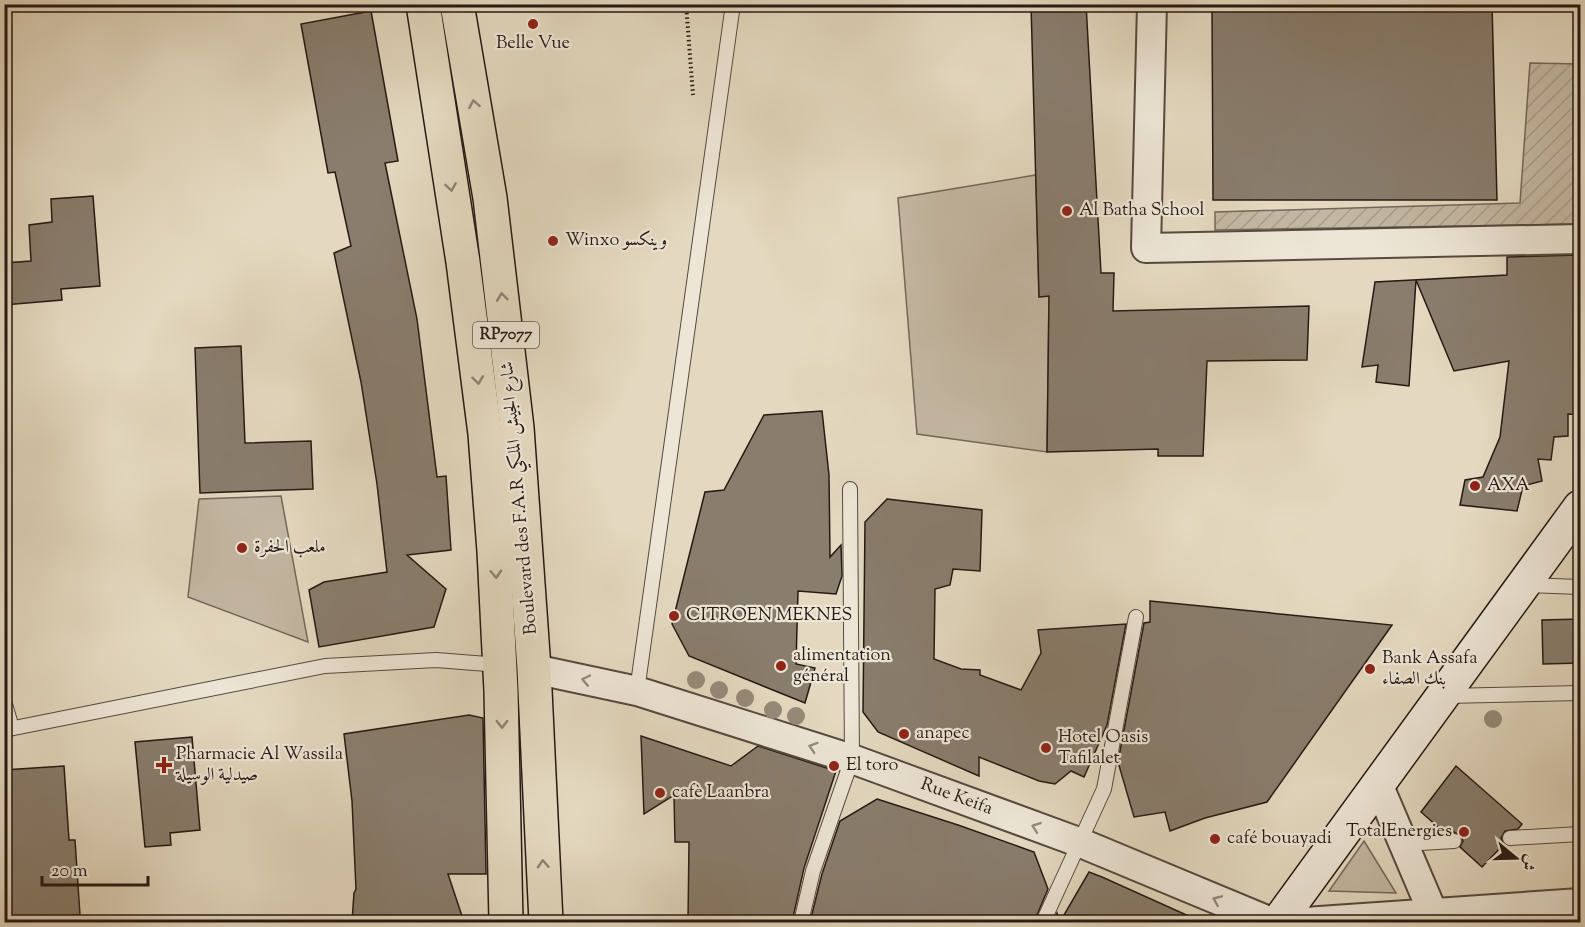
<svg xmlns="http://www.w3.org/2000/svg" width="1585" height="927" viewBox="0 0 1585 927" font-family="'Sorts Mill Goudy',Amiri,serif">
  <style>
    .green { fill: #c4b8a3; stroke: #75685c; stroke-width: 1.5 }
    .garden { fill: url(#garden-furrows); stroke: #75685c; stroke-width: 1.5 }
    .building { fill: #897d6d; stroke: #261914; stroke-width: 1.5 }
    .lines { fill: none; stroke-linecap: round; stroke-linejoin: round }
    .lane-casing { stroke: #56493f; stroke-width: 16 }
    .street-casing { stroke: #56493f; stroke-width: 32 }
    .secondary-casing { stroke: #261914; stroke-width: 36 }
    .primary-casing { stroke: #261914; stroke-width: 36 }
    .path { stroke: #261914; stroke-width: 4; stroke-dasharray: 1.5 3; stroke-linecap: butt }
    .lane { stroke: #ede6d6; stroke-width: 14 }
    .street { stroke: #ede6d6; stroke-width: 28 }
    .secondary { stroke: #ede6d6; stroke-width: 33 }
    .primary { stroke: #e4d9c0; stroke-width: 33 }
    .tree { fill: #958a79 }
    .oneway { stroke: #8e8373 }
    .oneway2 { stroke: #938a7f }
    .poi-dot { fill: #8f2418; stroke: #ede6d6; stroke-width: 2 }
    .labels { text-anchor: middle; dominant-baseline: central; stroke-width: 4.5; stroke-linejoin: round; paint-order: stroke }
    .shield { fill: #ede6d6; stroke: #62564e; stroke-width: 1.5 }
    .shield-label { font-size: 16px; font-weight: bold; fill: #261914 }
    .poi-label { font-size: 18px; fill: #261914; stroke: #ede6d6; text-anchor: start }
    .street-label { font-size: 18px; fill: #261914; stroke: #ede6d6 }
  </style>
  <defs>
    <pattern id="garden-furrows" width="10" height="10" patternUnits="userSpaceOnUse" patternTransform="scale(1.5)"><rect width="10" height="10" fill="#c4b8a3"/><path d="M-1 1l2-2M0 10L10 0M9 11l2-2" fill="none" stroke="#a89e8b"/></pattern>
  </defs>
  <rect width="100%" height="100%" fill="#e4d9c0"/>
  <filter id="stains"><feTurbulence type="fractalNoise" baseFrequency=".00333" numOctaves="4"/><feColorMatrix values="0 0 0 0 .2 0 0 0 0 .09 0 0 0 0 .02 0 0 0 .5 -.17"/></filter>
  <radialGradient id="worn" r=".72"><stop offset=".6" stop-color="#630" stop-opacity="0"/><stop offset="1" stop-color="#630" stop-opacity=".3"/></radialGradient>
  <g class="green">
    <path d="M1036,175L1039,297L1049,296L1047,452L917,434L898,198Z"/>
    <path d="M281,496L308,642L188,597L199,499Z"/>
    <path d="M1364,841L1396,893L1329,891Z"/>
  </g>
  <path class="garden" d="M1530,63L1580,64V224L1215,230V212L1520,203Z"/>
  <g class="building">
    <path d="M1031,4H1086L1101,273H1114L1113,311L1309,306L1307,360L1207,361L1203,456H1158V449L1047,452L1049,296L1039,297Z"/>
    <path d="M1212,4H1492L1497,200H1213Z"/>
    <path d="M371,11L398,161L385,163L417,319L437,477L446,476L451,550L407,555L446,589L434,627L319,647L309,590L324,582L387,572L377,484L361,382L334,253L351,246L335,172L328,173L301,24Z"/>
    <path d="M93,196L100,286L61,289L62,300L4,305V263L31,261L29,225L52,222L51,199Z"/>
    <path d="M1581,255V415L1568,414V436L1554,437L1551,460L1538,459L1542,481L1523,486L1517,511L1460,505L1465,480L1483,477L1500,437L1509,361L1454,371L1416,280L1409,386L1376,382L1378,365L1362,367L1375,282L1507,275V257Z"/>
    <path d="M241,346L245,443L311,441L313,489L200,493L195,348Z"/>
    <path d="M822,411L829,475L830,557L841,545L842,576L836,594L798,591L796,664L815,668L805,703L689,656L672,624L705,492L724,490L764,415Z"/>
    <path d="M887,499L982,510L980,571L953,569L950,585L935,589L934,659L961,669L980,670V675L1021,690L1041,653L1038,630L1126,624L1107,725L1084,777L1071,771L1055,784L1039,781L979,757V776L878,732L863,712L865,522Z"/>
    <path d="M1150,601L1392,625L1267,802L1205,818L1170,831L1165,812L1134,817L1118,762L1144,623L1150,622Z"/>
    <path d="M1581,619V663L1543,664L1542,620Z"/>
    <path d="M469,715L483,718L486,874H448L464,922H352L354,893L356,889L352,801L344,734Z"/>
    <path d="M641,736L731,766L758,746L836,771L804,868L792,922H688L689,842H675L674,795L644,814Z"/>
    <path d="M192,737L200,830L170,833L171,845L145,847L135,742Z"/>
    <path d="M64,766L69,840H75L80,915L4,920V770Z"/>
    <path d="M1456,766L1522,824L1518,829L1505,831L1501,838L1504,844L1482,867L1460,847L1463,841L1461,836L1454,832L1445,833L1421,812Z"/>
    <path d="M877,799L958,825L1034,852L1048,889L1034,922H810L822,874L840,821Z"/>
    <path d="M1089,872L1102,877L1202,922H1053L1057,913L1060,922Z"/>
  </g>
  <g class="lines">
    <g class="lane-casing">
      <g id="lane">
        <path d="M1526,585L1580,587"/>
        <path d="M637,691L733,4"/>
        <path d="M1445,696L1580,693"/>
        <path d="M4,701L12,728"/>
        <path d="M4,730L325,666L436,660L500,665"/>
        <path d="M1510,838L1580,834"/>
        <path d="M1403,844L1454,841"/>
        <path d="M801,922L813,871L852,759L850,489"/>
        <path d="M1043,922L1104,789L1136,617"/>
      </g>
    </g>
    <g class="street-casing">
      <g id="street">
        <path d="M1152,4L1146,248L1580,239"/>
        <path id="s1" d="M534,669L637,691L852,759L1081,843L1271,922"/>
        <path d="M1378,784L1433,913"/>
        <path d="M1305,922L1580,903"/>
      </g>
    </g>
    <g class="secondary-casing">
      <path id="secondary" d="M1278,922L1580,507"/>
    </g>
    <g class="primary-casing">
      <g id="primary">
        <path d="M423,4L463,262L485,434L494,551L501,691L506,922"/>
        <path d="M457,4L490,198L517,428L534,669L546,922"/>
      </g>
    </g>
    <path class="path" d="M686,4L693,95"/>
    <use href="#lane" class="lane"/>
    <use href="#street" class="street"/>
    <use href="#secondary" class="secondary"/>
    <use href="#primary" class="primary"/>
  </g>
  <g class="tree">
    <circle cx="696" cy="680" r="9"/>
    <circle cx="719" cy="690" r="9"/>
    <circle cx="745" cy="698" r="9"/>
    <circle cx="773" cy="710" r="9"/>
    <circle cx="796" cy="716" r="9"/>
    <circle cx="1493" cy="719" r="9"/>
  </g>
  <defs><path id="oneway-chevron" d="M-2-3.5L2.5 0L-2 3.5" fill="none" stroke-width="1.6" stroke-linecap="round" stroke-linejoin="round" transform="scale(1.5)"/></defs>
  <g class="oneway">
    <use href="#oneway-chevron" transform="translate(474 104) rotate(-100)"/>
    <use href="#oneway-chevron" transform="translate(451 187) rotate(81)"/>
    <use href="#oneway-chevron" transform="translate(502 297) rotate(-97)"/>
    <use href="#oneway-chevron" transform="translate(478 380) rotate(83)"/>
    <use href="#oneway-chevron" transform="translate(496 574) rotate(87)"/>
    <use href="#oneway-chevron" transform="translate(502 724) rotate(89)"/>
    <use href="#oneway-chevron" transform="translate(543 864) rotate(-93)"/>
  </g>
  <g class="oneway2">
    <use href="#oneway-chevron" transform="translate(586 680) rotate(-168)"/>
    <use href="#oneway-chevron" transform="translate(813 747) rotate(-162)"/>
    <use href="#oneway-chevron" transform="translate(1036 827) rotate(-160)"/>
    <use href="#oneway-chevron" transform="translate(1217 900) rotate(-157)"/>
  </g>
  <g class="poi-dot">
    <circle cx="533" cy="24" r="6"/>
    <circle cx="1067" cy="211" r="6"/>
    <circle cx="553" cy="241" r="6"/>
    <circle cx="1475" cy="486" r="6"/>
    <circle cx="242" cy="548" r="6"/>
    <circle cx="674" cy="616" r="6"/>
    <circle cx="781" cy="666" r="6"/>
    <circle cx="1370" cy="669" r="6"/>
    <circle cx="904" cy="734" r="6"/>
    <circle cx="1046" cy="748" r="6"/>
    <path d="M161 756h6v6h6v6h-6v6h-6v-6h-6v-6h6z"/>
    <circle cx="834" cy="766" r="6"/>
    <circle cx="660" cy="793" r="6"/>
    <circle cx="1464" cy="832" r="6"/>
    <circle cx="1215" cy="839" r="6"/>
  </g>
  <g class="labels">
    <rect class="shield" x="473" y="322" width="66" height="26" rx="4.5"/>
    <g class="shield-label">
      <text x="506" y="335">RP7077</text>
    </g>
    <g class="poi-label">
      <text x="533" y="44" text-anchor="middle">Belle Vue</text>
      <text x="1079" y="211">Al Batha School</text>
      <text x="565" y="241">Winxo وينكسو</text>
      <text x="1487" y="486">AXA</text>
      <text x="254" y="548">ملعب الحفرة</text>
      <text x="686" y="616">CITROEN MEKNES</text>
      <text x="793" y="656">alimentation<tspan x="793" dy="21">général</tspan></text>
      <text x="1382" y="659">Bank Assafa<tspan x="1382" dy="21">بنك الصفاء</tspan></text>
      <text x="916" y="734">anapec</text>
      <text x="1058" y="738">Hotel Oasis<tspan x="1058" dy="21">Tafilalet</tspan></text>
      <text x="176" y="755">Pharmacie Al Wassila<tspan x="176" dy="21">صيدلية الوسيلة</tspan></text>
      <text x="846" y="766">El toro</text>
      <text x="672" y="793">cafè Laanbra</text>
      <text x="1452" y="832" text-anchor="end">TotalEnergies</text>
      <text x="1227" y="839">café bouayadi</text>
    </g>
    <g class="street-label">
      <text transform="translate(520 498) rotate(-95)">Boulevard des F.A.R شارع الجيش الملكي</text>
      <text stroke="none"><textPath href="#s1" startOffset="442">Rue Keifa</textPath></text>
    </g>
  </g>
  <rect width="1585" height="927" fill="none" stroke="#e4d9c0" stroke-width="24"/>
  <rect x="6" y="6" width="1573" height="915" fill="none" stroke="#261914" stroke-width="3"/>
  <rect x="12" y="12" width="1561" height="903" fill="none" stroke="#261914" stroke-width="1.5"/>
  <g transform="translate(1516 858) rotate(109)" stroke="#ede6d6" stroke-width="4.5" paint-order="stroke">
  <path d="M0-4.5L10 22L0 15L-10 22Z" fill="#261914"/>
  <text y="-9" font-size="16" font-weight="bold" text-anchor="middle" fill="#261914">ش</text>
  </g>
  <path d="M42 876v9h106v-9" fill="none" stroke="#261914" stroke-width="3"/>
  <text x="51" y="876" font-size="18" fill="#261914" stroke="#ede6d6" stroke-width="4.5" paint-order="stroke">20 m</text>
  <rect width="100%" height="100%" filter="url(#stains)"/>
  <rect width="100%" height="100%" fill="url(#worn)"/>
</svg>
